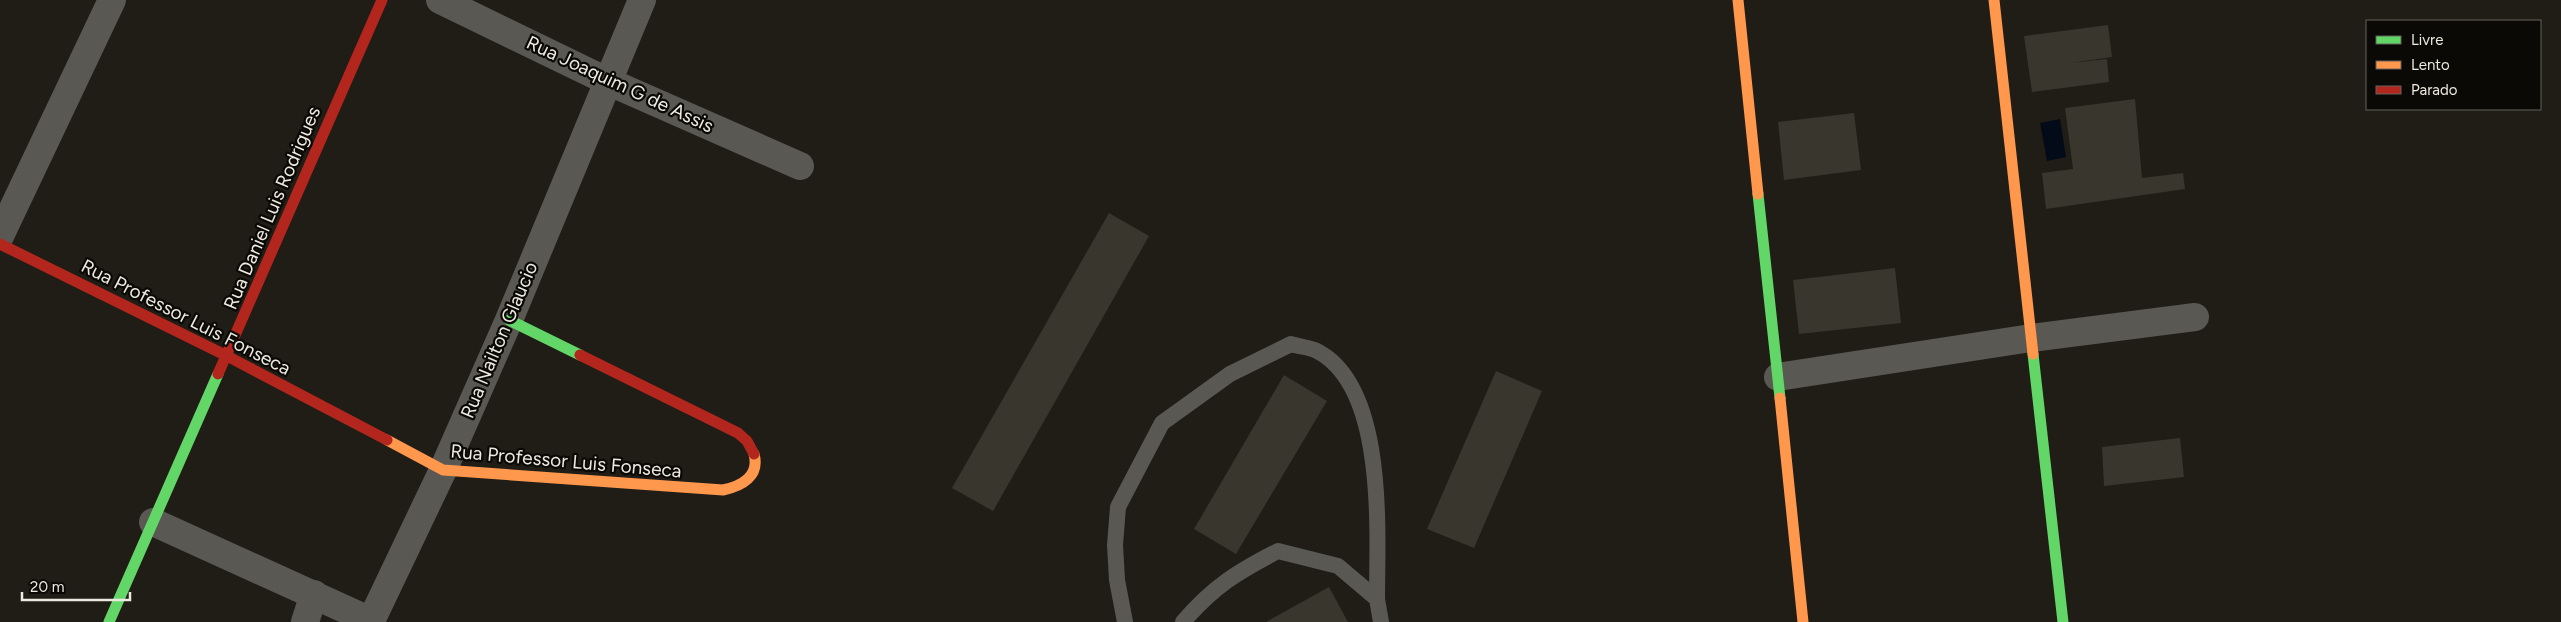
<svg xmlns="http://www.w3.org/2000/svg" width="2561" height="622" viewBox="0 0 2561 622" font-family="Figtree,sans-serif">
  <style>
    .water { fill: #030b18 }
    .building { fill: #39362d }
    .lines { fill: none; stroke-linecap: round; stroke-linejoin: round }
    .lane { stroke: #595852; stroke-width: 16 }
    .street { stroke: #595852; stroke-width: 28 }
    .fast { stroke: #63d668; stroke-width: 11 }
    .slow { stroke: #ff974d; stroke-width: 11 }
    .jam { stroke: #b3261e; stroke-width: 11 }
    .labels { text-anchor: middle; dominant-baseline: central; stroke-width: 4.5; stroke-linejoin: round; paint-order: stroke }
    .street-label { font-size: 19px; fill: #ece9e0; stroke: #0b0905 }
  </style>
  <rect width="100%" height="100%" fill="#201d16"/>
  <path class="water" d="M2060,119L2066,157L2047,161L2040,123Z"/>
  <g class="building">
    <path d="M2108,25L2112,57L2071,63L2107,59L2109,82L2032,92L2024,36Z"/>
    <path d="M2135,99L2142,178L2183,173L2185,189L2046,209L2042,173L2073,169L2065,108Z"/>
    <path d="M1854,113L1861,170L1784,180L1778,122Z"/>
    <path d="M1109,213L1149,236L993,511L952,488Z"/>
    <path d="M1895,268L1901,323L1799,334L1793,280Z"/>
    <path d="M1496,371L1542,391L1474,548L1427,529Z"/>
    <path d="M1284,375L1327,401L1236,554L1194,529Z"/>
    <path d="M2180,438L2184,477L2104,486L2102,447Z"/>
    <path d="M1329,587L1348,622H1266Z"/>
  </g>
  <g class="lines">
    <g class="lane">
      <path d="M1125,622L1117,580L1115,545L1118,507L1162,423L1230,374L1291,344C1299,347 1310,347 1317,351C1387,387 1377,533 1377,599"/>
      <path d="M1183,622C1213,587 1237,572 1278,551L1338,566L1377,599L1381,622"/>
    </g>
    <g class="street">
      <path d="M440,0L607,81L800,166"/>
      <path d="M0,236L112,0"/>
      <path d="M1778,377L2031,338L2195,317"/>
      <path d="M153,522L371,621L443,470L509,320L642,0"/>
      <path d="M305,622L314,594"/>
    </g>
    <g class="fast">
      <path d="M1758,194L1780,398"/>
      <path d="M509,320L580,355"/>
      <path d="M2033,354L2063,622"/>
      <path d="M109,622L218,374"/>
    </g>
    <g class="slow">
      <path d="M1738,0L1758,194"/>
      <path d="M1994,0L2033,354"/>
      <path d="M1780,398L1803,622"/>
      <path d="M387,440L443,470L723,490C742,486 760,476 754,454"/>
    </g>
    <g class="jam">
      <path d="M0,244L227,356L387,440"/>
      <path d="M580,355L738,433L747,441L754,454"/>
      <path d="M218,374L382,0"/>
    </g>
  </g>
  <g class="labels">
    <g class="street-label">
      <text transform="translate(620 84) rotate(25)">Rua Joaquim G de Assis</text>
      <text transform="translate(272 208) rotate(-67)">Rua Daniel Luis Rodrigues</text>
      <text transform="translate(186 317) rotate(27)">Rua Professor Luis Fonseca</text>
      <text transform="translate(499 340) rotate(-67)">Rua Nailton Glaucio</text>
      <text transform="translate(566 461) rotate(5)">Rua Professor Luis Fonseca</text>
    </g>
  </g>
  <rect x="2366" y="20" width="175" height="90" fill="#0b0905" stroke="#65635d"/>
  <rect x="2376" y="36" width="25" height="8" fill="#63d668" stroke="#65635d"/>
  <text x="2411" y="45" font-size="15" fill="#ece9e0">Livre</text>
  <rect x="2376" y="61" width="25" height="8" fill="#ff974d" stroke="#65635d"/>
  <text x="2411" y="70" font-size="15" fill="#ece9e0">Lento</text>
  <rect x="2376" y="86" width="25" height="8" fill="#b3261e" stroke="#65635d"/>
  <text x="2411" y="95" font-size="15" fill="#ece9e0">Parado</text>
  <path d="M22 592v8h108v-8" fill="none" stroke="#ece9e0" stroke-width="2.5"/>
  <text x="30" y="592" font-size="15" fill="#ece9e0" stroke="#0b0905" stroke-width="4" paint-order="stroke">20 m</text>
</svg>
